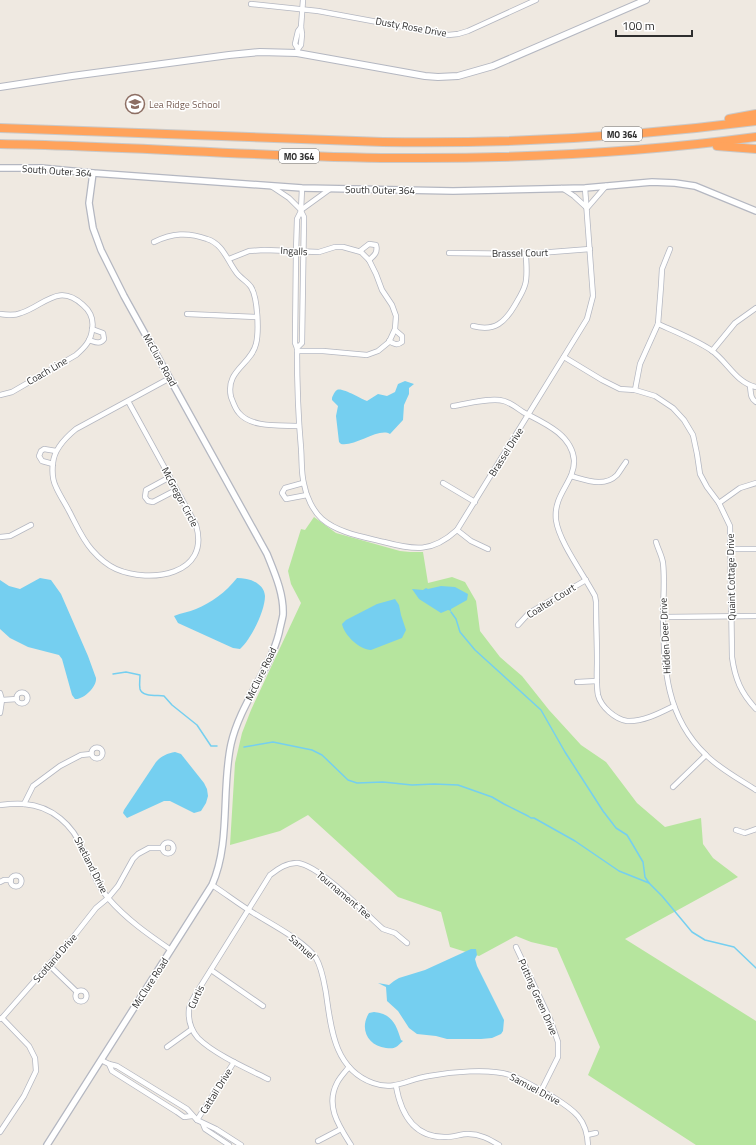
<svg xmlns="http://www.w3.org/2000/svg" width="756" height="1145" viewBox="0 0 756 1145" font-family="'Titillium Web',sans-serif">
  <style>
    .green { fill: #b6e59e }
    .water { fill: #75cff0 }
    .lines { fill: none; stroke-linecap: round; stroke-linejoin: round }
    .stream { stroke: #75cff0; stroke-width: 1.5 }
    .minor-casing { stroke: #b4b7c1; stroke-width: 6 }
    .tertiary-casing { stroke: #b4b7c1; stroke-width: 8 }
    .secondary-casing { stroke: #b4b7c1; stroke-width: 8 }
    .motorway-casing { stroke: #c9c9c9; stroke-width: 10 }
    .minor { stroke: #fff; stroke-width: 4.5 }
    .tertiary { stroke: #fff; stroke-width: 5.5 }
    .secondary { stroke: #fff; stroke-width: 6 }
    .motorway { stroke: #ffa35c; stroke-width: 8 }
    .labels { text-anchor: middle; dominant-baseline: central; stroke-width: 3; stroke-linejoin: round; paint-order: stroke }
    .shield { fill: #fff; stroke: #6d6d6d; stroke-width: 1 }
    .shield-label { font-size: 9px; font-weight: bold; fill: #2e2e2e }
    .street-label { font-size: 10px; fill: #2e2e2e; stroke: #fff }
    .education-label { font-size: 10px; fill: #785e54; stroke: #fff; text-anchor: start }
  </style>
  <rect width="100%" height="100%" fill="#efe9e1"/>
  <path class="green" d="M314,517L336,533L400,551L410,552H423L428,583L452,577L465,582L476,601L480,631L500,657L522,676L549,710L581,745L606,762L637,803L665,827L701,818L703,844L713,858L738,877L625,939L756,1021V1145H696L588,1075L600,1047L557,948L531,942L516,936L479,956L450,947L441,912L398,897L308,815L280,831L230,845L235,763L242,733L251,710L301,603L291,584L288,571L301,529L305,530Z"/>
  <g class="water">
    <path d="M405,381L414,384L409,388V394L404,405L403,420L390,434C379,427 355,447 341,444L339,442L336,416L338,406L332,400V398C333,395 335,391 337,390C342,387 361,399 367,401L378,394L387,396L395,392L398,384Z"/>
    <path d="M40,578L51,580L61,594L88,656L96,678C97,687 83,700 75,699L72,695L62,659L59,655L28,647L10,638L0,629V580L9,586L20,589Z"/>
    <path d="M237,578C248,578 264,582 265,596C265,611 251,639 240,649L233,648L178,623L174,616C181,613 189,612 196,609C211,603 226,592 237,578Z"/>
    <path d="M441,586L455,587L468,594L467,600L451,609V611L448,610L441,613L419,599L412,589L423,590L426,588L428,589Z"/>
    <path d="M395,599L399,605L401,615L406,630L402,638L371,650C360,650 344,635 342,624L346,620L377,604Z"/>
    <path d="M175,752L181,754L204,783L207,789L208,796L206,803L201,811L194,813L170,801H164L127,818L123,813L124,810L156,762C161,756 168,753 175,752Z"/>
    <path d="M471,949H476L477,955L475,959L477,966L504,1020L503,1031L501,1034L492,1038L481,1039H447L436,1036L417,1034L409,1028L398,1011L387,1001L386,987L378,983L389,985L394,981L399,978L425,970Z"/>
    <path d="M374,1012C392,1014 396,1024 401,1040L403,1041C400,1043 398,1046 396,1047C393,1049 389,1048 386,1048C368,1046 359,1029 369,1013Z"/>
  </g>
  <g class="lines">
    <g class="stream">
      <path d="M451,612L456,619L460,632L475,650L541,710L565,752L603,811L616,828L627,835L633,845L643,862L645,877L649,883L662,896L692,932L705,940L734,947L756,968"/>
      <path d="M113,674L126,672L140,675C140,680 139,684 140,689C142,697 157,695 164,696L172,705L197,725L211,746H217"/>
      <path d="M244,747L273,742L312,750L322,755L348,780L357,783L383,782L412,785L434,784L458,785L492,797L504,804L528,816L531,818H534L575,841L619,871L649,883"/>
    </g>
    <g class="minor-casing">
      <g id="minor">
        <path d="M251,4L318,11L448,35L458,34L468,31L536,0"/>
        <path d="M298,49L295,44L298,31L301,27"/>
        <path d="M297,53L298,49L301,45L302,34L301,27L303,0"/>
        <path d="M271,186L289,198L301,210L330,189"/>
        <path d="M302,188L301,211L297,219L296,252L295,343L297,348C297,381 298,415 301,448C302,460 301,473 304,484C306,496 313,511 322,519C338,533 364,537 384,542C414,550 432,553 457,530L587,319L593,296L585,188"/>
        <path d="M562,188L574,196L587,208L606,186"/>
        <path d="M154,242C172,233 188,232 207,239C223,244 227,260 236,272C240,278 247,281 251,287C258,298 259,332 256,344C251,365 225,370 231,397C233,402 235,409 239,413C251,428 281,425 299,426"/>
        <path d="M360,251L369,244L376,245C378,252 375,255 369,260"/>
        <path d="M449,253L526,254L590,249"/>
        <path d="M229,259L249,251L264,250L319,252L335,247H343L361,252L369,260L376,274L382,290L392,305L396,316L395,329L389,342L378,351L367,355L323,351H297"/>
        <path d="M0,314C7,315 14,316 21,313C44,306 58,282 83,305C90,311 94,320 92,330C91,341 84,348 76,355L12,392L0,395"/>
        <path d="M187,314L257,317"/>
        <path d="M658,324C676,332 694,339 711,350C727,361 736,383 756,387"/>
        <path d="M473,326C495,332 505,322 515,305C519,298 523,292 525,285C528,276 526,264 526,254"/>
        <path d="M89,340C95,342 100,345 104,339L103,333L92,329"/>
        <path d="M389,341C394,344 397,346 402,342V336L395,330"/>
        <path d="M297,348L302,343L304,217L301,211"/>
        <path d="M712,351L735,323L756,308"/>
        <path d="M564,357L602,380L620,389L635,390L655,396L673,408L684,420L693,435L697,454L700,474L707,487L719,503L730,526L732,657C735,679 741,693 756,709"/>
        <path d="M750,386C751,393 750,398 756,402"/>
        <path d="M635,390L640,364L658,324L661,286L662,269L670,249"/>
        <path d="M128,401L196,525C211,575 150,584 116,569C107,565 99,558 92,550C82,539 76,524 69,511C65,503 60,496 56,487C53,481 52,471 53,463C54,449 65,438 76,429L170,378"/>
        <path d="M453,406C467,404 491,397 504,401C511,403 517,408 523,412C542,422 572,434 574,460C575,482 553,494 556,520C559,542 584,575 595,596L596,602C596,622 597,642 597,661C597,672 596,684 598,695C601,707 615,719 627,721C643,722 660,713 674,706"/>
        <path d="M53,464L42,461L39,456L41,451L44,449L56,451"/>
        <path d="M571,476C586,480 604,488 617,475C620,471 623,466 626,462"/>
        <path d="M170,477L146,490L145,497L148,501L153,502L176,490"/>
        <path d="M303,483L285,488L282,493L286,499L307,495"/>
        <path d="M443,483L475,502"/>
        <path d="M719,503L740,488L756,483"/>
        <path d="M457,530L471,541L488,549"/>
        <path d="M0,537L10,536L31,525"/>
        <path d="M656,542C658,549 662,556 663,563C665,580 663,600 663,617C664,669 666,717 706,755C720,769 739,779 756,790"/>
        <path d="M731,549H756"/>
        <path d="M663,617L756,616"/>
        <path d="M518,625L529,613L586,580"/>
        <path d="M577,682L597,681"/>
        <circle cx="22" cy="698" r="5.5"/>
        <path d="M0,693L2,700L0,713"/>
        <path d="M2,700L17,699"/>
        <circle cx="97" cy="753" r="5.5"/>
        <path d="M673,787L706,755"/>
        <path d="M24,804L33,786L60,766L81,755L91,754"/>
        <path d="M0,805C8,804 16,803 24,804C52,806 73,825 83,850C91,867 96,884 108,898C126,919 149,935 171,950"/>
        <path d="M736,830L745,833L756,829"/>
        <circle cx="168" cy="848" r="5.5"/>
        <circle cx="16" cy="881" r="5.5"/>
        <path d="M0,882L4,880H11"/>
        <path d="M212,885C226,894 240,905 255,914C273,925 304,941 316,958C322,968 324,982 326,993C331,1028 334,1069 373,1083C395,1091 408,1079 429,1076C451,1072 489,1068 510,1075C525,1080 539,1090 553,1097C574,1110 587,1119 588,1145"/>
        <path d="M516,947L550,1019L558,1042V1057L541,1091"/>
        <path d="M49,965L77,992"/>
        <path d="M211,970L263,1006"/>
        <circle cx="81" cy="996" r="5.5"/>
        <path d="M2,1018L74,936L96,908L108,898L118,886L133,859L138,854L149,848H163"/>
        <path d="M0,1019L2,1018L29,1046L35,1058L36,1071L24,1096L0,1132"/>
        <path d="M167,1047L192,1029"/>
        <path d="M101,1060L109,1064L117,1066L187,1109L197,1120L216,1129L241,1145"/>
        <path d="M109,1064L112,1071L177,1112L184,1117L192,1116"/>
        <path d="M349,1067C345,1072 340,1077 337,1083C325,1106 339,1126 351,1145"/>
        <path d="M268,1079C248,1069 214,1054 198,1038C191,1030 188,1019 189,1009C190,1003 194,997 197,992L270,875C278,869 287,862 298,863C320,866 365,913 383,929L395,933L407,943"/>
        <path d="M396,1086C401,1114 414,1138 446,1137C454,1137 461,1134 468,1134C480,1134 489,1139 499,1145"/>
        <path d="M197,1120L234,1062"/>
        <path d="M203,1124L205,1129L229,1145"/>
        <path d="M587,1135L596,1133"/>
        <path d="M318,1141L341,1129"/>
      </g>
    </g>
    <g class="tertiary-casing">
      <g id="tertiary">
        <path d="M0,168H41L93,173L302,188L453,191L585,188L652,182L675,183L695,186L756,211"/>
        <path d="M47,1145L212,885C231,842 221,790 231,744C240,704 269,672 279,633C280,627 282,621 283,615C284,594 275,574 267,554L124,296L101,250L93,228L89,203L93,173"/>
      </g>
    </g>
    <g class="secondary-casing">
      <path id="secondary" d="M0,87L72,76L229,55L260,52L297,53L425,76L438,77L458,76L493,66L646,0"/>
    </g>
    <g class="motorway-casing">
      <g id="motorway">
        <path d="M729,119L756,114"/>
        <path d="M0,128L383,142C507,144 633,137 756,121"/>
        <path d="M0,144C132,146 263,157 395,158C516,159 637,153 756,137"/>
        <path d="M717,146L756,149"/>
      </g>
    </g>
    <use href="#minor" class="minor"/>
    <use href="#tertiary" class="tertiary"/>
    <use href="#secondary" class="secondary"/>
    <use href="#motorway" class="motorway"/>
  </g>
  <defs>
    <g id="school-ring" transform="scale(1)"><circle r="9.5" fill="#fff" stroke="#8d6e63" stroke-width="1.5"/><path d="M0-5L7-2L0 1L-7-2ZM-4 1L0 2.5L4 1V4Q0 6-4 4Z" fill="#8d6e63"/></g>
  </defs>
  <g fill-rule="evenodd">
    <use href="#school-ring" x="135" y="104"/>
  </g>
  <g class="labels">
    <g class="shield">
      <rect x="602" y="127" width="40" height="14" rx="3"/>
      <rect x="279" y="149" width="40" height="14" rx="3"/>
    </g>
    <g class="shield-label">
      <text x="622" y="134">MO 364</text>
      <text x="299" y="156">MO 364</text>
    </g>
    <g class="street-label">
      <text transform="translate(411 27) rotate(10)">Dusty Rose Drive</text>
      <text transform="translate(57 171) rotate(4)">South Outer 364</text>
      <text transform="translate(380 190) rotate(1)">South Outer 364</text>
      <text transform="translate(294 251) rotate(3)">Ingalls</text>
      <text transform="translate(520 253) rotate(-1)">Brassel Court</text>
      <text transform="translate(160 360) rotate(61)">McClure Road</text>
      <text transform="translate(47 371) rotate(-30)">Coach Line</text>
      <text transform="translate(506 452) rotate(-58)">Brassel Drive</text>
      <text transform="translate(180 497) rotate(62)">McGregor Circle</text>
      <text transform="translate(731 577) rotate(-91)">Quaint Cottage Drive</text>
      <text transform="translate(551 601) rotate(-32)">Coalter Court</text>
      <text transform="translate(665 636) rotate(-93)">Hidden Deer Drive</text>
      <text transform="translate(261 674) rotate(-64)">McClure Road</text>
      <text transform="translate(91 865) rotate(63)">Shetland Drive</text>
      <text transform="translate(344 895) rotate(40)">Tournament Tee</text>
      <text transform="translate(302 947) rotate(42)">Samuel</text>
      <text transform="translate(55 958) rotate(-49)">Scotland Drive</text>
      <text transform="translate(150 983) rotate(-57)">McClure Road</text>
      <text transform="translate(196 997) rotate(-65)">Curtis</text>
      <text transform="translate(538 997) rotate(66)">Putting Green Drive</text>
      <text transform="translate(535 1089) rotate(28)">Samuel Drive</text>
      <text transform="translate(216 1091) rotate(-58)">Cattail Drive</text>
    </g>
    <g class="education-label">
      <text x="149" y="104">Lea Ridge School</text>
    </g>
  </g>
  <path d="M616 30v6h76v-6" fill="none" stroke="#2e2e2e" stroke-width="2"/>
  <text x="622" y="30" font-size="12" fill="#2e2e2e" stroke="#ffffff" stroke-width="3" paint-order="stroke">100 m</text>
</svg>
